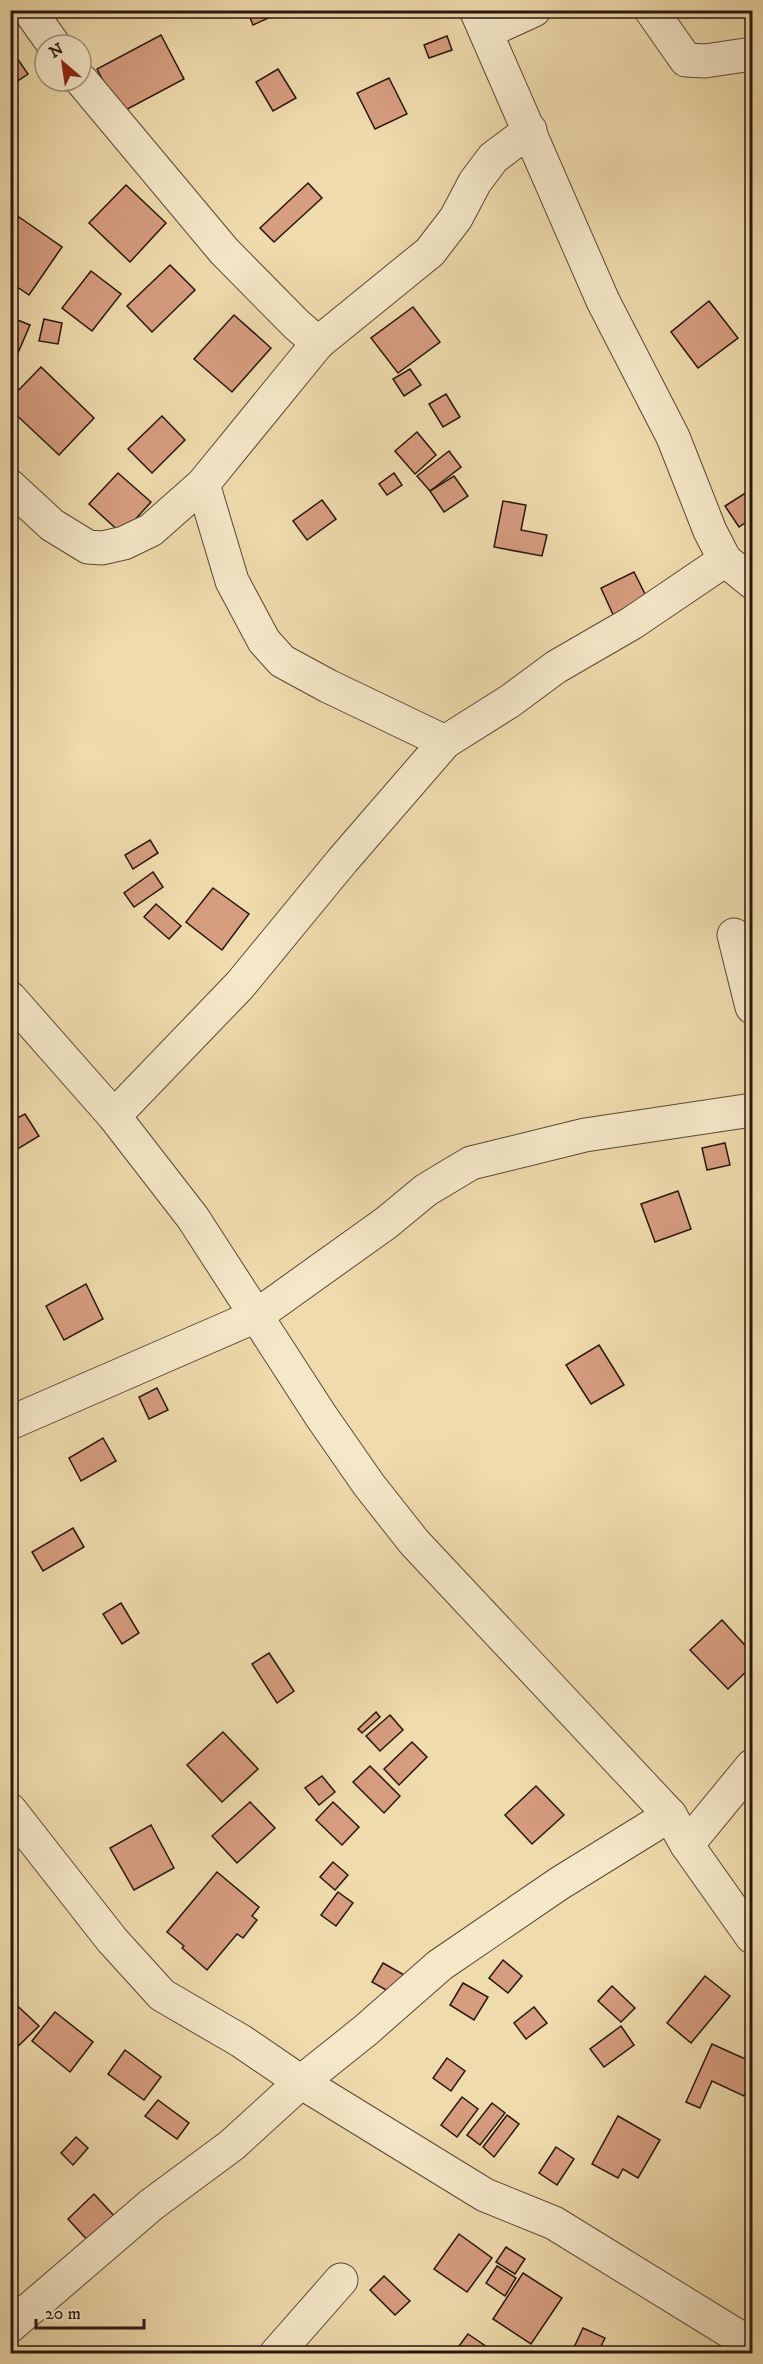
<svg xmlns="http://www.w3.org/2000/svg" width="763" height="2364" viewBox="0 0 763 2364" font-family="'IM FELL DW Pica',serif">
  <style>
    .building { fill: #d69d7f; stroke: #291610; stroke-width: 1.5 }
    .lines { fill: none; stroke-linecap: round; stroke-linejoin: round }
    .minor-casing { stroke: #5a4737; stroke-width: 35 }
    .tertiary-casing { stroke: #5a4737; stroke-width: 35 }
    .minor { stroke: #f5e8c9; stroke-width: 33 }
    .tertiary { stroke: #f5e8c9; stroke-width: 33 }
  </style>
  <rect width="100%" height="100%" fill="#efdbac"/>
  <filter id="stains"><feTurbulence type="fractalNoise" baseFrequency=".00333" numOctaves="4"/><feColorMatrix values="0 0 0 0 .2 0 0 0 0 .09 0 0 0 0 .02 0 0 0 .5 -.17"/></filter>
  <radialGradient id="worn" r=".72"><stop offset=".6" stop-color="#630" stop-opacity="0"/><stop offset="1" stop-color="#630" stop-opacity=".3"/></radialGradient>
  <g class="building">
    <path d="M247,10H286L253,25Z"/>
    <path d="M161,35L184,79L120,113L97,69Z"/>
    <path d="M447,36L452,50L429,58L424,45Z"/>
    <path d="M10,48L28,74L10,86Z"/>
    <path d="M278,69L296,98L273,111L256,82Z"/>
    <path d="M389,78L407,114L375,129L357,93Z"/>
    <path d="M308,183L322,198L274,242L260,228Z"/>
    <path d="M126,185L166,223L130,262L89,223Z"/>
    <path d="M19,217L62,247L29,295L10,282V228Z"/>
    <path d="M170,265L195,290L152,332L127,306Z"/>
    <path d="M91,271L121,294L92,331L62,308Z"/>
    <path d="M709,301L738,338L698,368L671,332Z"/>
    <path d="M413,307L440,342L398,373L371,338Z"/>
    <path d="M234,315L271,348L232,392L194,359Z"/>
    <path d="M10,317L30,325L14,362L10,361Z"/>
    <path d="M44,319L62,323L58,344L39,341Z"/>
    <path d="M41,367L94,418L59,455L10,409V399Z"/>
    <path d="M410,369L421,385L404,396L393,379Z"/>
    <path d="M446,394L460,417L443,427L429,404Z"/>
    <path d="M162,416L185,440L152,473L128,449Z"/>
    <path d="M417,432L436,455L415,474L395,451Z"/>
    <path d="M752,443V461L746,446Z"/>
    <path d="M449,451L461,467L430,491L417,476Z"/>
    <path d="M118,473L151,502L122,534L89,504Z"/>
    <path d="M394,473L402,485L387,495L379,484Z"/>
    <path d="M454,476L468,496L444,512L430,491Z"/>
    <path d="M750,490L752,494V518L739,527L725,506Z"/>
    <path d="M322,500L336,519L307,540L293,521Z"/>
    <path d="M503,501L526,505L521,530L547,535L542,556L494,547Z"/>
    <path d="M634,572L650,604L616,621L601,588Z"/>
    <path d="M150,840L158,853L133,869L125,855Z"/>
    <path d="M153,872L163,887L134,907L124,893Z"/>
    <path d="M213,888L249,914L222,950L186,922Z"/>
    <path d="M156,904L181,926L169,939L144,917Z"/>
    <path d="M25,1114L39,1136L11,1153L10,1122Z"/>
    <path d="M725,1143L730,1165L707,1170L702,1148Z"/>
    <path d="M678,1191L691,1229L655,1242L641,1204Z"/>
    <path d="M86,1284L103,1319L64,1340L46,1306Z"/>
    <path d="M599,1345L624,1385L591,1404L566,1365Z"/>
    <path d="M157,1388L168,1410L149,1419L139,1397Z"/>
    <path d="M103,1438L116,1461L81,1481L69,1458Z"/>
    <path d="M73,1528L84,1547L43,1571L32,1552Z"/>
    <path d="M121,1603L139,1633L122,1644L103,1614Z"/>
    <path d="M722,1620L752,1653V1666L728,1689L690,1650Z"/>
    <path d="M269,1653L294,1691L277,1703L252,1664Z"/>
    <path d="M376,1712L380,1717L362,1733L358,1729Z"/>
    <path d="M390,1715L403,1730L380,1751L366,1736Z"/>
    <path d="M223,1732L258,1769L222,1802L187,1765Z"/>
    <path d="M412,1742L427,1757L399,1785L384,1769Z"/>
    <path d="M370,1766L400,1796L384,1813L353,1782Z"/>
    <path d="M322,1776L335,1792L319,1805L305,1788Z"/>
    <path d="M536,1786L564,1815L532,1844L505,1815Z"/>
    <path d="M250,1802L275,1828L237,1863L212,1836Z"/>
    <path d="M333,1802L359,1827L342,1845L316,1820Z"/>
    <path d="M151,1825L174,1868L134,1890L110,1848Z"/>
    <path d="M333,1862L348,1875L335,1890L320,1877Z"/>
    <path d="M217,1872L259,1907L252,1916L257,1920L243,1938L237,1934L207,1970L182,1948L184,1946L167,1932Z"/>
    <path d="M338,1892L353,1903L336,1926L321,1915Z"/>
    <path d="M503,1960L522,1976L508,1993L489,1978Z"/>
    <path d="M383,1963L406,1976L395,1995L372,1982Z"/>
    <path d="M705,1976L730,1996L691,2043L667,2023Z"/>
    <path d="M463,1983L488,1997L474,2020L450,2005Z"/>
    <path d="M612,1986L635,2008L621,2022L598,2001Z"/>
    <path d="M10,1999L39,2026L10,2054Z"/>
    <path d="M534,2007L547,2023L526,2039L514,2023Z"/>
    <path d="M55,2012L93,2042L70,2072L32,2041Z"/>
    <path d="M621,2026L634,2045L604,2067L590,2049Z"/>
    <path d="M712,2044L752,2062V2078L744,2096L712,2081L700,2108L686,2102Z"/>
    <path d="M125,2050L161,2077L144,2100L108,2074Z"/>
    <path d="M447,2058L465,2071L451,2091L433,2078Z"/>
    <path d="M462,2097L478,2109L457,2137L441,2125Z"/>
    <path d="M158,2100L189,2123L177,2139L145,2116Z"/>
    <path d="M492,2103L505,2113L480,2145L467,2135Z"/>
    <path d="M507,2115L519,2124L494,2157L483,2147Z"/>
    <path d="M618,2116L660,2140L638,2178L623,2169L618,2178L592,2164Z"/>
    <path d="M76,2137L88,2148L73,2165L61,2153Z"/>
    <path d="M556,2147L574,2159L557,2185L539,2173Z"/>
    <path d="M94,2194L116,2218L90,2243L68,2219Z"/>
    <path d="M459,2234L492,2258L467,2292L434,2269Z"/>
    <path d="M506,2247L525,2259L515,2274L496,2262Z"/>
    <path d="M497,2266L516,2278L505,2296L486,2283Z"/>
    <path d="M523,2273L562,2298L531,2344L493,2319Z"/>
    <path d="M384,2276L410,2301L395,2315L370,2290Z"/>
    <path d="M583,2328L605,2338L597,2354H571Z"/>
    <path d="M468,2334L487,2347L482,2354H453Z"/>
  </g>
  <g class="lines">
    <g class="minor-casing">
      <g id="minor">
        <path d="M29,10L54,45"/>
        <path d="M476,10L603,301L673,437L710,531L725,560L752,582"/>
        <path d="M651,10L686,60L705,61L752,54"/>
        <path d="M486,32L534,10"/>
        <path d="M81,80L224,251L297,325L318,343L430,252L456,218L475,182L493,158L530,130"/>
        <path d="M203,484L232,581L264,641L282,661L328,686L445,742"/>
        <path d="M10,486L52,525L88,547L102,548L124,543L151,530L203,484L318,343"/>
        <path d="M734,935L752,1007"/>
        <path d="M114,1116L240,985L342,861L445,742L510,701L556,667L632,623L725,560"/>
        <path d="M10,1423L256,1316L386,1223L426,1190L471,1163L585,1135L752,1110"/>
        <path d="M10,1810L112,1940L162,1995L241,2041L301,2082L485,2195L554,2223L752,2345"/>
        <path d="M687,1845L752,1766"/>
        <path d="M10,2326L151,2205L232,2145L301,2082L366,2030L440,1965L560,1883L670,1815"/>
        <path d="M276,2354L341,2280"/>
      </g>
    </g>
    <g class="tertiary-casing">
      <path id="tertiary" d="M10,998L114,1116L193,1218L321,1416L369,1485L414,1542L670,1815L687,1845L752,1937"/>
    </g>
    <use href="#minor" class="minor"/>
    <use href="#tertiary" class="tertiary"/>
  </g>
  <rect width="763" height="2364" fill="none" stroke="#efdbac" stroke-width="36"/>
  <rect x="12" y="12" width="739" height="2340" fill="none" stroke="#291610" stroke-width="3"/>
  <rect x="18" y="18" width="727" height="2328" fill="none" stroke="#291610" stroke-width="1.5"/>
  <g transform="translate(63 63) rotate(331)"><circle r="28" fill="#f5e8c9" stroke="#a3947f" stroke-width="1.5"/>
  <path d="M0-4.5L10 22L0 15L-10 22Z" fill="#8f2418"/>
  <text y="-9" font-size="16" font-weight="bold" text-anchor="middle" fill="#291610">N</text>
  </g>
  <path d="M36 2319v9h108v-9" fill="none" stroke="#291610" stroke-width="3"/>
  <text x="45" y="2319" font-size="18" fill="#291610" stroke="#f5e8c9" stroke-width="4.5" paint-order="stroke">20 m</text>
  <rect width="100%" height="100%" filter="url(#stains)"/>
  <rect width="100%" height="100%" fill="url(#worn)"/>
</svg>
